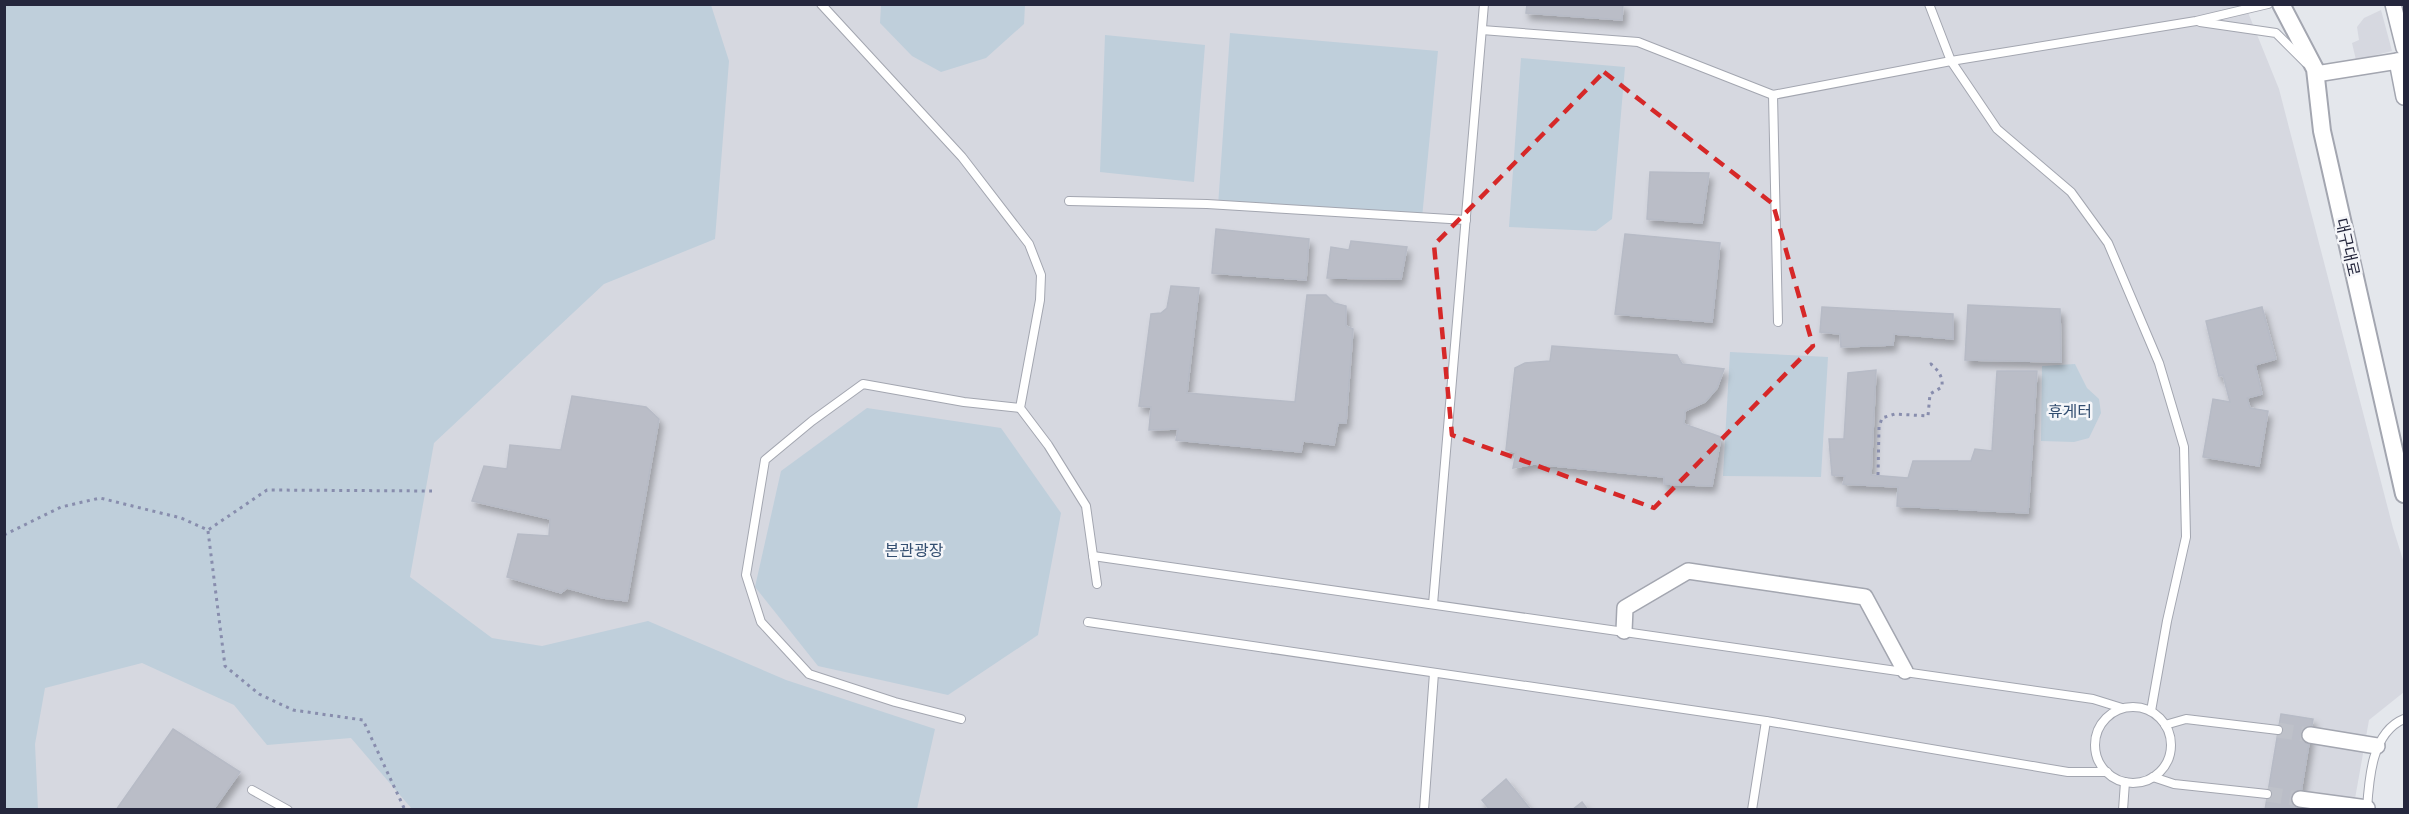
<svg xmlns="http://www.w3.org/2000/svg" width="2409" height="814" viewBox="0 0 2409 814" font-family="'Open Sans','Noto Sans KR',sans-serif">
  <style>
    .built { fill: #d6d8e0 }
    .green { fill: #bfcfdb }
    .building { fill: #babdc7; stroke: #b7bbc6; stroke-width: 1.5; filter: url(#shadow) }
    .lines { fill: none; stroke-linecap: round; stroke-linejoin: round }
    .minor-tunnel { stroke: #bec1c9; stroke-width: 15; stroke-dasharray: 15 8; stroke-linecap: butt }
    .service-casing { stroke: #a3a6b0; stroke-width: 10 }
    .minor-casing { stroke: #a3a6b0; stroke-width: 18 }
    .tertiary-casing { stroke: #a3a6b0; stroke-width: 20 }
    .path { stroke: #888dad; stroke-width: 3; stroke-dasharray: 3 4.5; stroke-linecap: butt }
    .service { stroke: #fff; stroke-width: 8 }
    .minor { stroke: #fff; stroke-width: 15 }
    .tertiary { stroke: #fff; stroke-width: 16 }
    .marked { fill: none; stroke: #d62828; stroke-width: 4.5; stroke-dasharray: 12 8; stroke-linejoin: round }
    .labels { text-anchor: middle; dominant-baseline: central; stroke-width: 5; stroke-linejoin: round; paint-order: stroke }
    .street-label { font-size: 16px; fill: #25273d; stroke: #f5f6f9 }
    .park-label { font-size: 16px; fill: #334e70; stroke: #f5f6f9 }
  </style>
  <defs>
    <filter id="shadow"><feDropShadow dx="3.5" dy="6" stdDeviation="3" flood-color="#0004"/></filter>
  </defs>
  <rect width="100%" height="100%" fill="#e4e7ec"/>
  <g class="built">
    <path d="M696,5H2245L2279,89L2393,528L2404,563V692L2369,720L2353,810L5,809L4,320Z"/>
    <path d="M2381,10L2392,51L2356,60L2352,43L2359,40L2357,27L2364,18Z"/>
  </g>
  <g class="green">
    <path d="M5,4L711,5L729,61L715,239L604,284L434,443L410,577L492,638L542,646L648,621L786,680L935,729L917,809H412L351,738L267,745L234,705L142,663L45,688L35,744L38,809H5Z"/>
    <path d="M881,5V4L1025,5L1024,24L986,58L941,72L912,56L880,23Z"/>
    <path d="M1230,33L1438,51L1422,218L1218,206Z"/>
    <path d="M1105,35L1205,45L1194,182L1100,172Z"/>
    <path d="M1521,58L1625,67L1612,219L1596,231L1509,227Z"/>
    <path d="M1730,352L1828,357L1821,477L1723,476Z"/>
    <path d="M2075,364L2087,388L2099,399L2101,413L2089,438L2074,442L2041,441L2042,366Z"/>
    <path d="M867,408L1001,428L1061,513L1038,635L948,695L818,666L755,587L781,471Z"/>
  </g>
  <g class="building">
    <path d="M1527,4H1623L1622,20L1526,13Z"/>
    <path d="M1650,172L1709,173L1702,223L1647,219Z"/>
    <path d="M1216,229L1309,239L1306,280L1212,273Z"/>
    <path d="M1625,234L1720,243L1712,322L1615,314Z"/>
    <path d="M1351,241L1407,247L1401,279L1327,278L1331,247L1349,250Z"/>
    <path d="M1171,286L1199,288L1187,393L1295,402L1307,295H1326L1334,303L1346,306V326L1353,329L1346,423H1338L1334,445L1303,441L1301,452L1176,440L1178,429L1149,430L1151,407L1139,406L1151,314L1161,313L1167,308Z"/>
    <path d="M1968,305L2060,309L2061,362L1965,360Z"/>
    <path d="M1822,307L1953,314V339L1894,334L1893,345L1841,347L1840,334L1820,332Z"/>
    <path d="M2262,307L2276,359L2255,365L2262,394L2247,398L2250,408L2268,411L2259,466L2203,457L2213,399L2230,402L2223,375L2219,376L2206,321Z"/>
    <path d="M1552,346L1677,355L1682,364L1724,369L1717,388L1705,402L1685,411L1684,424L1721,437L1712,486L1664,484V477L1534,464L1513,468L1516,452L1506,450L1515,368L1525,363L1550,361Z"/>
    <path d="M1876,370L1871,475L1908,478L1913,461H1971L1975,449L1992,451L1997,371H2037L2028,513L1897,506L1898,487L1843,484L1845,476L1832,475L1829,439H1844L1848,373Z"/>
    <path d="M572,396L646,407L659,419L627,601L603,598L567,588L561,593L507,577L518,534L549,536L550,519L472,501L484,466L507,469L510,445L561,450Z"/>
    <path d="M2281,714L2313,719L2298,810H2265Z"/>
    <path d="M173,729L240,772L213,810H116Z"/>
    <path d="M1506,779L1531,810H1490L1482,800Z"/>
    <path d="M1582,802L1588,810H1572Z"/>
  </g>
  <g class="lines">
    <g class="minor-tunnel">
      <path d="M2278,730L2310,735"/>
      <path d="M2267,794L2300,799"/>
    </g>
    <g class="service-casing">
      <g id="service">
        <path d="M821,4L962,157L1029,244L1041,275L1040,300L1020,408L1048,445L1086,506L1097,584"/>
        <path d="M1929,4L1951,61L1997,129L2071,192L2108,243L2159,363L2184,447L2186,537L2167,621L2151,711"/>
        <path d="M2200,22L2276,33L2306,63"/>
        <path d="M1482,30L1638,42L1773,95L1951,61L2196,21L2268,4"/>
        <path d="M1773,95L1778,322"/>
        <path d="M1069,201L1207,204L1466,220"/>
        <path d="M1093,556L2093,699L2122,708"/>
        <path d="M1433,604L1484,4"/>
        <path d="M1088,622L1766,721L2068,772H2107"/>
        <circle cx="2133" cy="745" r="38"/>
        <path d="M961,719L895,702L809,674L761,622L746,575L765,460L812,421L863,384L964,402L1020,408"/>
        <path d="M2165,725L2186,719L2278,730"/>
        <path d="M2153,777L2174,784L2267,794"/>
        <path d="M252,790L288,810"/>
        <path d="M2367,809C2369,778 2372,732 2404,719"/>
        <path d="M1424,810L1434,673"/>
        <path d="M1752,810L1766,721"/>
        <path d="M2123,810L2125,782"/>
      </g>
    </g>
    <g class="minor-casing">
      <g id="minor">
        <path d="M2393,4L2404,48"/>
        <path d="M2397,61L2404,97"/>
        <path d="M2316,74L2404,60"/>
        <path d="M1624,631L1625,608L1688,571L1865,597L1905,671"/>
        <path d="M2310,735L2377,746"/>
        <path d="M2300,799L2367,808"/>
      </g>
    </g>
    <g class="tertiary-casing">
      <path id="tertiary" d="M2281,4L2315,69L2322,131L2404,494"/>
    </g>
    <g class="path">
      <path d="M1878,475L1879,427L1882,418L1895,414L1928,416L1930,394L1942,387C1943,377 1939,371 1931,364L1928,365"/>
      <path d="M208,531L225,666L259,694L293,710L363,720L405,810"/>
      <path d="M4,535L61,507L100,498L181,518L208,530L267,490L432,491"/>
    </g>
    <use href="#service" class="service"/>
    <use href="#minor" class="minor"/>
    <use href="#tertiary" class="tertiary"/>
  </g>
  <path class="marked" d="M1604,72L1773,204L1813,346L1654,508L1452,435L1434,245Z"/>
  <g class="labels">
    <g class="street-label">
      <text transform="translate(2348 247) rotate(77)">대구대로</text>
    </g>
    <g class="park-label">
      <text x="2070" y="411">휴게터</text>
      <text x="914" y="550">본관광장</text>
    </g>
  </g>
  <rect width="2409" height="814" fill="none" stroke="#25273d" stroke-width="12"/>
</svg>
